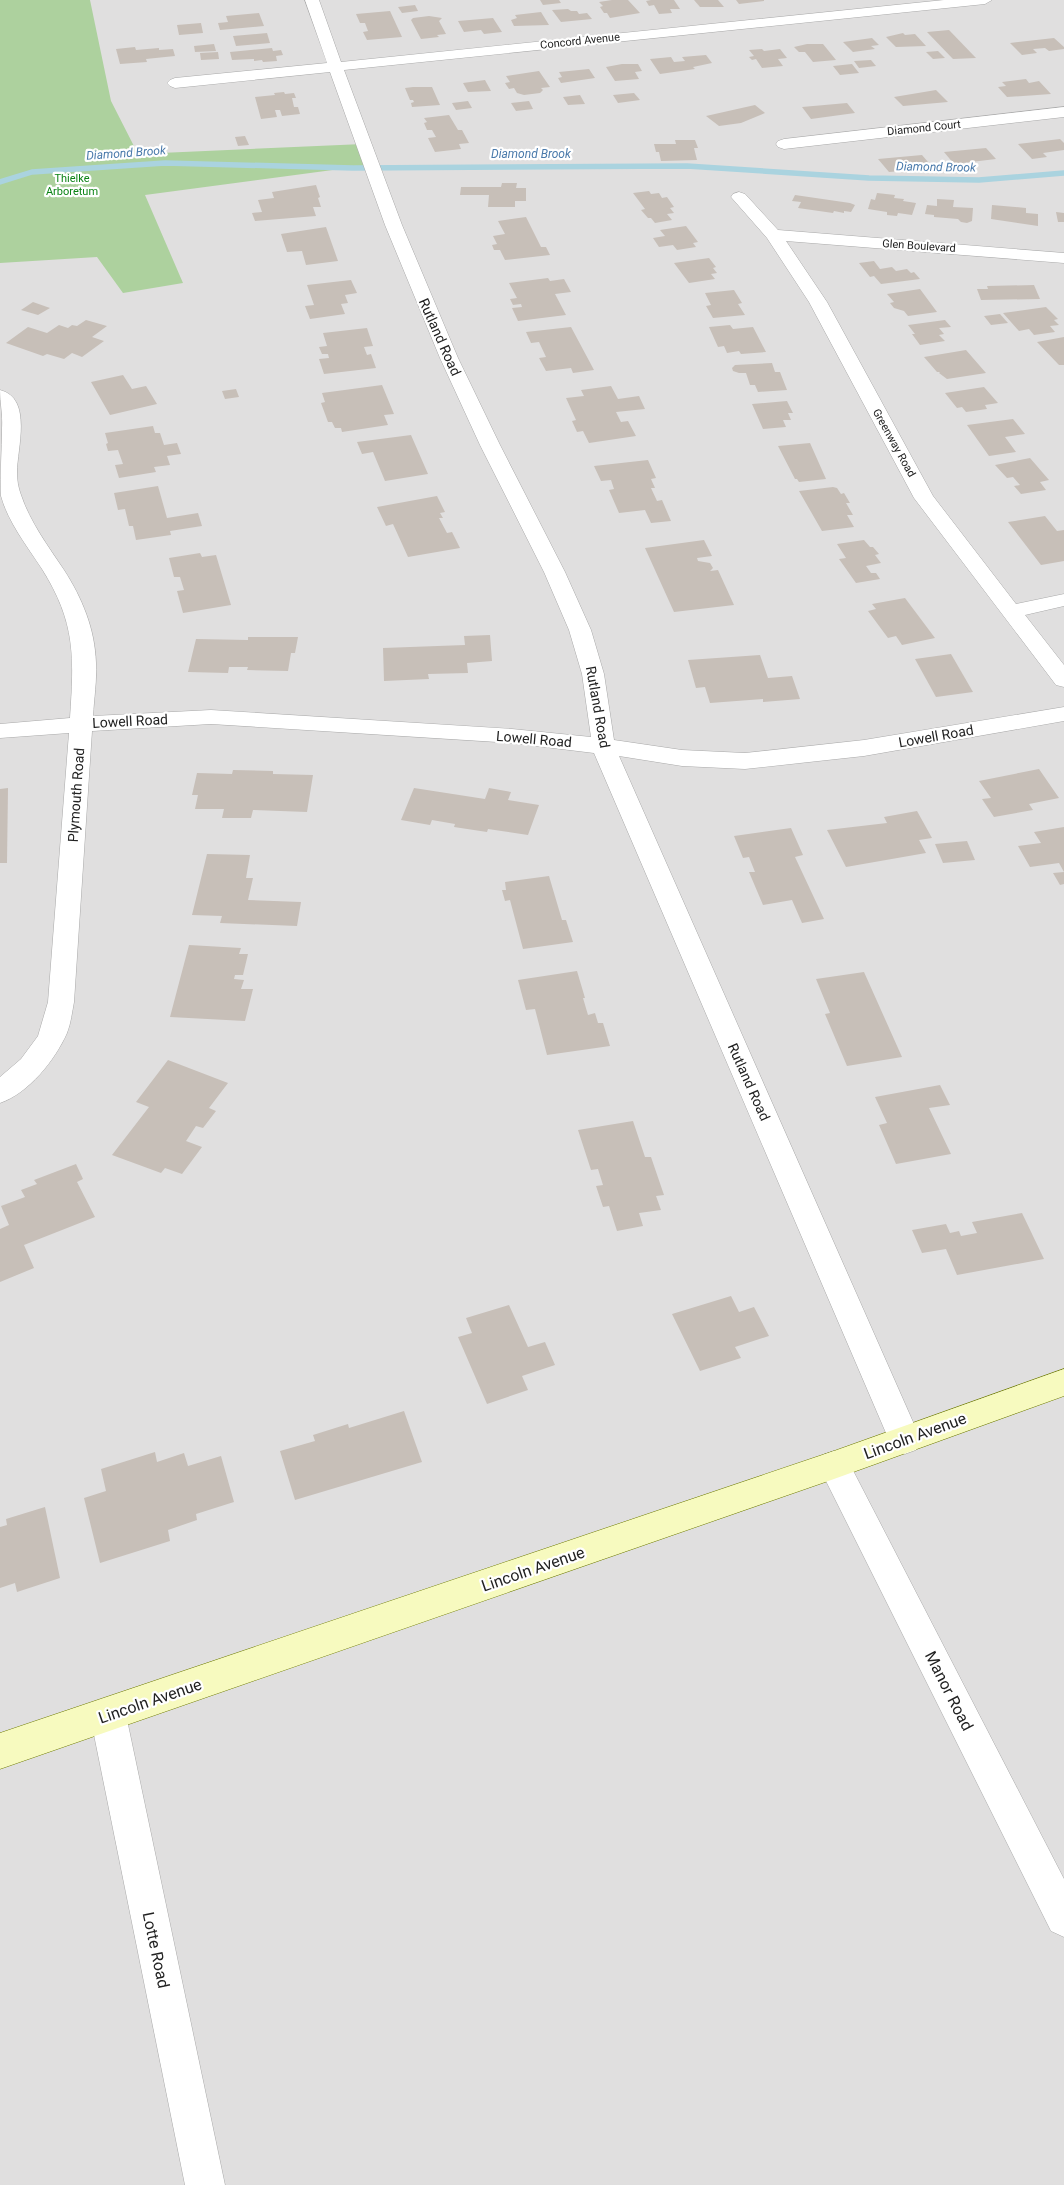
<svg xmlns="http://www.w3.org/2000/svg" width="1064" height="2185" viewBox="0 0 1064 2185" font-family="Roboto,sans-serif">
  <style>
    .residential { fill: #e0dfdf }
    .forest { fill: #add19e }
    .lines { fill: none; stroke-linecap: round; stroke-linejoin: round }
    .stream { stroke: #aad3df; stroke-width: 5.5 }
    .building { fill: #c7bfb8 }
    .street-casing { stroke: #a9a9a9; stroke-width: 1 }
    .secondary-casing { stroke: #707d05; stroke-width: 1 }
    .street { fill: #fff; fill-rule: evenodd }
    .secondary { fill: #f7fabf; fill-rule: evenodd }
    .labels { text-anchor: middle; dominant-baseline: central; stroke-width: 4.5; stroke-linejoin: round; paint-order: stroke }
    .far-street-label { font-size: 11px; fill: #222; stroke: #fff }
    .far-park-label { font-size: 11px; fill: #0c8416; stroke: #fff }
    .far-water-label { font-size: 12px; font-style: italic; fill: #4a7aab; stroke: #fff }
    .street-label { font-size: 14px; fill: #222; stroke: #fff }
    .near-street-label { font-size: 16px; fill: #222; stroke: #fff }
  </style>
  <rect width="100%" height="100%" fill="#f2efe9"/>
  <rect class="residential" x="0" y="0" width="1064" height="2185"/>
  <path class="forest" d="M0,0H90L111,101L138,154L363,144L370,165L145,195L183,283L123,293L97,257L0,263Z"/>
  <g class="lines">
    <path class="stream" d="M0,182L32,172L165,163L353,168L687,166L869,178L979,180L1064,173"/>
  </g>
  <g class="building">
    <path d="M540,0H559L561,3L543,5Z"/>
    <path d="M612,0H628L640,13L610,18L607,13H604L600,7L603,6L599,2Z"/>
    <path d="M651,0H674L680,9H670L672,13L659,14L654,5L649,6L646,1Z"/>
    <path d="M694,0H718L724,7H700Z"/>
    <path d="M736,0H764V1L739,4Z"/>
    <path d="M415,5L418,11L402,13L398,7Z"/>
    <path d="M568,9L571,11H577L579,14L587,13L592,19L561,22L552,10Z"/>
    <path d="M390,11L402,37L367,40L363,32L368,31L365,23H360L356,14Z"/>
    <path d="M541,12L549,25L514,26L511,20L517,18L515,15Z"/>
    <path d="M259,13L264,26L220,30L218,23L228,22L226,16Z"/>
    <path d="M429,16L442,18L439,21L446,34L437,35L439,37L421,39L411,20L413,18Z"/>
    <path d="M493,18L502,32L484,34L481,30L464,32L458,21Z"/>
    <path d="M201,23L203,33L179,35L177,25Z"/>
    <path d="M949,30L976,58L953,59L927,32Z"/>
    <path d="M267,33L270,43L236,46L233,36Z"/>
    <path d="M903,33L905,35L915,34L926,46L896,47L886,37Z"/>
    <path d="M872,38L879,45L871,46L875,49L853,52L843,42Z"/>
    <path d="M1054,38L1064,47V49L1049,51L1045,48L1033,49L1037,53L1022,55L1010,43Z"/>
    <path d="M214,44L216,51L195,52L194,46Z"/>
    <path d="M807,44H823L836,60L813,62L805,52H799L794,47Z"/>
    <path d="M135,47L136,50L159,48V50L173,49L175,56L146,59L147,62L120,64L116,49Z"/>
    <path d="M272,48L273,51L281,50L283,55L276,56L277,61L263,62L262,60L254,61V59L232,60L230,52Z"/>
    <path d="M762,49L764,51L780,49L787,58L778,59L783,66L762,68L756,59L752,60L749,57L754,56L749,50Z"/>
    <path d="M938,51L945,58L933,59L926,52Z"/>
    <path d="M218,52L219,59L201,60L200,53Z"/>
    <path d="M706,55L712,63L693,67L695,69L660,74L650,59L671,57L674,62L685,61L682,57Z"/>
    <path d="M871,60L876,66L859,68L854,61Z"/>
    <path d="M622,64H638L642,71L635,72L639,79L615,81L606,67Z"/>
    <path d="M852,64L859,73L840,75L833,66Z"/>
    <path d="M589,69L595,78L561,83L558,78L562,77L559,72Z"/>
    <path d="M539,71L550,87L541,88L543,90L540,93L524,95L517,93L514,88L509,89L505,83L510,82L506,76Z"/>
    <path d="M1026,79L1029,83L1039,81L1051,94L1007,97L998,87L1006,86L1002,82Z"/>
    <path d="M485,80L491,91L468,92L463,83Z"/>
    <path d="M413,87H432L440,105L412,107L411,103L414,102L413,100H410L405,88Z"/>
    <path d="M936,90L948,102L903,106L894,97Z"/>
    <path d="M284,92L285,94L294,93L296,98H292L294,107H298L300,114L282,116L280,110H275L277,117L261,119L255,97L275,95L274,93Z"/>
    <path d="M634,93L640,100L618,103L613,95Z"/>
    <path d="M580,95L585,104L568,105L563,97Z"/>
    <path d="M468,101L472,108L456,110L452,103Z"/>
    <path d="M529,101L533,109L516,111L511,103Z"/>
    <path d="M847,103L855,113L811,119L802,107Z"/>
    <path d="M755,105L765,113L741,123L719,126L706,116Z"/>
    <path d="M449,115L458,130H462L469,143L459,144L461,149L435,152L428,138L436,137L432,130H427L424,123L427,122L424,118Z"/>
    <path d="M245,136L249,145L238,146L235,137Z"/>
    <path d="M1060,139L1064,143V150L1043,153L1047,157L1032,159L1018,144Z"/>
    <path d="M675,140H695L698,148H694L697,160L661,161L659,152H656L654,144H676Z"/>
    <path d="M986,148L996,159L954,164L944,152Z"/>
    <path d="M922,155L934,169L903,173L902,171L889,172L878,159Z"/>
    <path d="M502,183H517L516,188H526V201H515V207H488L489,195H460L461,187H501Z"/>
    <path d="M316,185L320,197L318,198L321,207H313L316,216L255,221L252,213L262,212L258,200L274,198L272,192Z"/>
    <path d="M649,191L651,194L659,193L662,198L667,197L674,207L670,208L674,213L667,214L672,220L655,223L651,218H648L641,210L645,209L633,193Z"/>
    <path d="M877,193L895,195L894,198L904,199L903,201L916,203L912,215L898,213L897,216L887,215V212L868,209L871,199L875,200Z"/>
    <path d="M795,195L850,203L855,205L851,212L844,211V213L834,211L833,213L798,208L801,202L792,201Z"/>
    <path d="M937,199L954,200L953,207L973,208L972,221L967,223L961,222L958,219L934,217V215L925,214L927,205L937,206Z"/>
    <path d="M992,205L1026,208V213L1038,214V226L991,219Z"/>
    <path d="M1056,212L1064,213V222H1058Z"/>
    <path d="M526,217L541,247H546L550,255L505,260L500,250H494L492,245L497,244L493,236L505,234L498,221Z"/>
    <path d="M686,226L698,242L693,243L696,247L677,250L673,245L659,247L653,238L665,236L660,230Z"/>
    <path d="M326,227L338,261L306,265L302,251L287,252L281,234Z"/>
    <path d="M709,258L716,267L713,268L717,273L711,274L715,279L689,283L674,263Z"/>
    <path d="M874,261L880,269L892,267L896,271L907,269L911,273L914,272L920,279L881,284L874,276L870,277L859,263Z"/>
    <path d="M548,278L550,281L564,279L571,292L555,294L566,315L518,321L512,308L522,307L521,304L513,305L510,299L517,298L509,283Z"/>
    <path d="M351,280L357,293L345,295L348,303L341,304L345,314L310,319L305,306L314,305L307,285Z"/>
    <path d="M1034,285L1040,299L981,300L977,289H988L987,286Z"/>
    <path d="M920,289L937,312L908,316L904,311L894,308L890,303L894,302L887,294Z"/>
    <path d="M734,290L742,303L738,304L745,315L713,318L706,306L711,305L705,293Z"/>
    <path d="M33,302L50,308L38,315L21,310Z"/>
    <path d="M1046,307L1058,319L1054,320L1059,325L1050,326L1055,332L1034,335L1029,329L1019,331L1003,313Z"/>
    <path d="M1000,314L1008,323L991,325L984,316Z"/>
    <path d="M86,320L107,326L92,337L104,341L82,357L72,353L64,359L47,354L43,356L6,343L28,327L47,333L59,325L68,328L72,325L77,326Z"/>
    <path d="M945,320L951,327L939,328L944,334L939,335L945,341L920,345L912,334H915L908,325Z"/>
    <path d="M730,325L733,329L753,327L766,352L741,354L739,351L727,353L724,346L718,347L709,327Z"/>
    <path d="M571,327L594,370L573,373L571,368L546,371L539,358L546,357L539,342L531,343L526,332Z"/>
    <path d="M367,328L373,346L364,347L367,355L371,354L376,368L324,374L319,359L329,358L328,354H322L319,347L327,346L323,333Z"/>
    <path d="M1064,337V365H1059L1037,342Z"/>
    <path d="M966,350L986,373L947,379L939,373L940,372H937L924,357Z"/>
    <path d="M772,363L775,372H780L787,390L758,392L755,385H750L746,373H739L733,371L732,368L735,365Z"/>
    <path d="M123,375L132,389L146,386L157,404L110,415L91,382Z"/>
    <path d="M382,385L394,414L384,415L388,425L342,432L341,428H335L332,422H328L321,403L325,402L322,393Z"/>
    <path d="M611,386L618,399L639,396L645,409L616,412L621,422L628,421L636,436L589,443L583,431L577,432L572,421L576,420L566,398L584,396L581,390Z"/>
    <path d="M984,387L998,403L985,405L987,409L966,412L962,407L957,408L945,393Z"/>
    <path d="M236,389L239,397L225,399L222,391Z"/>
    <path d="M787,401L793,413H788L791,420H783L786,427L763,429L752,404Z"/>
    <path d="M1013,419L1025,434L1005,437L1016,452L989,456L967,425Z"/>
    <path d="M153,426L155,433H160L164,445L177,443L181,454L167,456L170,465L154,467L156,472L119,478L115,465L123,464L118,450L108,451L106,444L108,443L105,433Z"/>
    <path d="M411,435L428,474L385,481L373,452L362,454L357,442Z"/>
    <path d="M810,443L826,479L799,482L797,479H795L778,446Z"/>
    <path d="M1030,458L1049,480L1040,482L1046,490L1021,494L1014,486L1020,485L1013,477L1007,478L995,465Z"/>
    <path d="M648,460L656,478L651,479L655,488H651L657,501L662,500L671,521L651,523L645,510L619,513L609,490L614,489L611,480L601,481L594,466Z"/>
    <path d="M158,486L167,518L198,513L202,526L170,531L171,535L136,540L133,526H129L125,509L118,510L114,493Z"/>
    <path d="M833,487L837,488L841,494L844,493L850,503H846L853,515H847L854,527L822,531L799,491Z"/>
    <path d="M437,496L445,512L440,513L443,518H439L447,533L452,532L460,548L408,557L393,524L386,526L377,507Z"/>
    <path d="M1045,516L1057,531L1064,530V561L1041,565L1008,522Z"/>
    <path d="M704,540L712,556L697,558L698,561L710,563L713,568L710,571L718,570L734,605L674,612L645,548Z"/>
    <path d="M864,540L870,547H873L879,554L875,555L881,563L866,566L871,573H876L880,579L856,583L839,559L846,558L837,544Z"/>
    <path d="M200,553L202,557L216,555L231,605L183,613L177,591L184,590L180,577H174L169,558Z"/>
    <path d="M905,598L935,638L902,645L896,636L888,638L868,611L876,609L872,604Z"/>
    <path d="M490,635L492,661L467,663L468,673L428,674L429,679L384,681L383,648L465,645L464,636Z"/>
    <path d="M248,637H298L295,653H291L288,671L247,670L248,667H229L228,673L188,672L196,639L248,640Z"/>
    <path d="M951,654L973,692L936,697L915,659Z"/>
    <path d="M760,655L768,678L792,676L800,699L763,702V699L710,703L705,687L696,688L688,660Z"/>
    <path d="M1039,769L1059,798L1029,804L1033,810L994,817L982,799L991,798L979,781Z"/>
    <path d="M233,770L273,771V774L313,775L307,812L253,810L251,818H222L224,809H195L198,795H192L197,773L232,774Z"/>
    <path d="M8,788L7,863H0V789Z"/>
    <path d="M414,788L485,799L489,788L511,792L508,800L539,805L528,835L488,829L487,832L454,827L455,824L432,820L430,825L401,820Z"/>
    <path d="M917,811L932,838L919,840L926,853L846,867L827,830L887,823L884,817Z"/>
    <path d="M1064,827V872L1059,863L1030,867L1018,846L1041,843L1034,832Z"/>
    <path d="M791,828L803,855L795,857L824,919L802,923L792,900L763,905L749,872H755L749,857L743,858L734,836Z"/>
    <path d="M967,841L975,860L943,863L935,844Z"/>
    <path d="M207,854L250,855L246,878H253L248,900L301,902L297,926L220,923L222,916L192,915Z"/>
    <path d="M1064,872V884L1060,885L1053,873Z"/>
    <path d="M549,876L562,920H566L573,942L523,949L510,900L505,901L502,890H506L505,882Z"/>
    <path d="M189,945L241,948L239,954H248L243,975H235L234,979L244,980L241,989H253L245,1021L170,1017Z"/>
    <path d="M577,971L585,998H583L588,1015L595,1013L598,1023H603L610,1046L547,1055L535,1009L526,1010L518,980Z"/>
    <path d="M864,972L902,1057L847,1066L825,1014L830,1013L816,979Z"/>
    <path d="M168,1060L228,1083L209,1108L216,1111L203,1128L196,1126L186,1141L202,1147L182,1174L165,1168L161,1173L112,1155L149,1107L136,1102Z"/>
    <path d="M940,1085L950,1105L929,1108L951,1154L896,1164L879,1125L887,1123L875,1097Z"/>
    <path d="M633,1121L645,1157H651L664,1195L656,1196L661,1210L639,1213L643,1226L617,1231L609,1206L603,1207L596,1186L603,1185L598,1169L591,1170L578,1130Z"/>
    <path d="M76,1164L83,1179L77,1182L95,1217L24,1245L34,1268L0,1282V1229L9,1225L1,1206L25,1197L21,1190L37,1184L34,1180Z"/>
    <path d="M1022,1213L1044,1259L957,1275L946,1249L922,1253L912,1230L946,1224L950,1233L959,1231L961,1236L977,1233L972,1222Z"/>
    <path d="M731,1296L739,1312L754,1307L769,1336L735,1347L741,1358L700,1371L672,1314Z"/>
    <path d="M509,1305L528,1347L545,1342L555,1365L522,1376L528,1390L487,1404L458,1337L472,1333L466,1318Z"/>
    <path d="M404,1411L422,1462L295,1500L280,1451L315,1441L313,1435L348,1424L349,1428Z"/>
    <path d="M155,1452L157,1462L184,1453L188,1466L221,1456L234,1502L196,1514L197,1520L168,1530L170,1541L100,1563L84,1498L106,1491L101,1469Z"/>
    <path d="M45,1507L60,1578L17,1592L15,1583L0,1588V1527L7,1525L6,1519Z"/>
  </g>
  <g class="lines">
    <g class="street-casing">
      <g id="street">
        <path d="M305,0H319L341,62L944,0H992L985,4L344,70L402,225L458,358L500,445L565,572L591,630L604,674L614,740L682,750L745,753L864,740L1064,707V721L864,756L745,769L682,766L619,756L921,1440L916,1450L905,1454L894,1450L889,1440L594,753L512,743L211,724L92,731L74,1002C72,1012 71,1023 67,1033C55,1060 29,1093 0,1103V1077L21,1059L38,1036L48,1002L69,733L0,738V724L70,718C74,657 76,623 42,569C27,546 8,522 1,496C0,475 2,449 2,428C3,415 0,403 0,390C33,398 17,449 17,472C17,480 18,487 21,495C30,522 48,546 64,570C82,598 95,629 96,663C97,680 94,699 93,716L211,710L512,729L591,737L582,674L569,630L544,572L480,445L440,358L385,225L330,72L175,88L170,86L167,83L170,80L175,78L327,63Z"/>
        <path d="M1064,107V117L784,149L778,147L776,144L778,141L784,139Z"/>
        <path d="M739,192L745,194L778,230L1064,253V263L786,241L827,302L933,496L1016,604L1064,594V606L1025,615L1064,665V687L1056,685L914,498L809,302L767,238L731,197L733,194Z"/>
        <path d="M834,1451L845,1455L1064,1879V1937L1051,1931L818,1465L823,1455Z"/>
        <path d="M108,1698L120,1703L126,1715L225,2185H185L90,1715L96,1703Z"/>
      </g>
    </g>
    <g class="secondary-casing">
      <path id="secondary" d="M1064,1369V1396L834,1479L0,1769V1733L834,1451Z"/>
    </g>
    <use href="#street" class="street"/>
    <use href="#secondary" class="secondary"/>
  </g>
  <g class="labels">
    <g class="far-street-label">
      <text transform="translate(580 41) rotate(-6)">Concord Avenue</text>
      <text transform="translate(924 128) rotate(-6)">Diamond Court</text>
      <text transform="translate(919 246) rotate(4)">Glen Boulevard</text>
      <text transform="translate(894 443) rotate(61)">Greenway Road</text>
    </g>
    <g class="far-park-label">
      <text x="72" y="178">Thielke<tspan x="72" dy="13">Arboretum</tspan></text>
    </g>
    <g class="far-water-label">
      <text transform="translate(126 153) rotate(-4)">Diamond Brook</text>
      <text x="531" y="154">Diamond Brook</text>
      <text transform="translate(936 167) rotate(1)">Diamond Brook</text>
    </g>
    <g class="street-label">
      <text transform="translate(440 337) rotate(66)">Rutland Road</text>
      <text transform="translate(598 707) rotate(80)">Rutland Road</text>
      <text transform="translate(130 721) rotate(-3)">Lowell Road</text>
      <text transform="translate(936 736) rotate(-10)">Lowell Road</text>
      <text transform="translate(534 739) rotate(5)">Lowell Road</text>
      <text transform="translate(76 795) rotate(-86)">Plymouth Road</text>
      <text transform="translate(749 1082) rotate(66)">Rutland Road</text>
    </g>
    <g class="near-street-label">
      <text transform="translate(915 1436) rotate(-20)">Lincoln Avenue</text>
      <text transform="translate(533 1569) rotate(-19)">Lincoln Avenue</text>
      <text transform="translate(949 1691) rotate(63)">Manor Road</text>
      <text transform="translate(150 1701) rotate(-19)">Lincoln Avenue</text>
      <text transform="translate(156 1950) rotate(78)">Lotte Road</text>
    </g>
  </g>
</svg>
